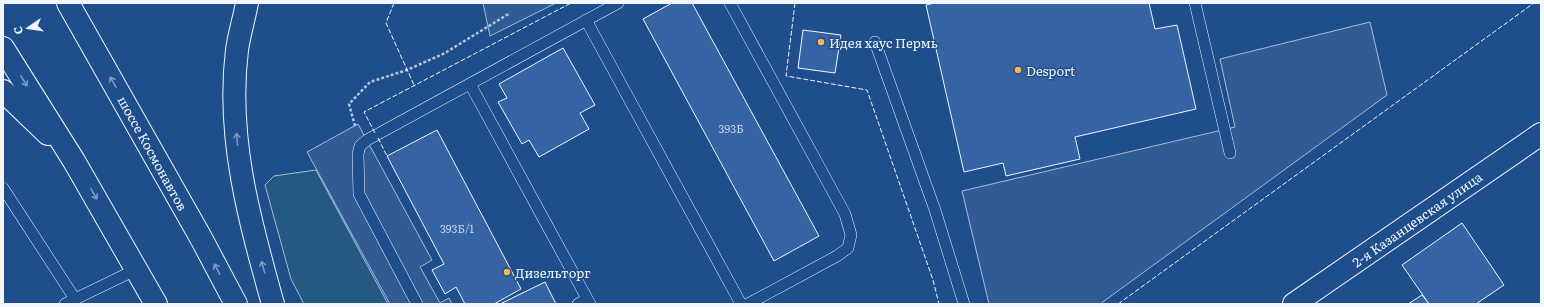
<svg xmlns="http://www.w3.org/2000/svg" width="1544" height="307" viewBox="0 0 1544 307" font-family="Literata,serif">
  <style>
    .green { fill: #245a82; stroke: #a8bbd7 }
    .parking { fill: #305b95; stroke: #a8bbd7 }
    .building { fill: #3563a3; stroke: #f2f6ff }
    .lines { fill: none; stroke-linecap: round; stroke-linejoin: round }
    .lane-casing { stroke: #f2f6ff; stroke-width: 12 }
    .street-casing { stroke: #f2f6ff; stroke-width: 24 }
    .primary-casing { stroke: #f2f6ff; stroke-width: 24 }
    .path { stroke: #b3c4dc; stroke-width: 2.5; stroke-dasharray: 3 2; stroke-linecap: butt }
    .lane { stroke: #1f4e8c; stroke-width: 11 }
    .street { stroke: #1f4e8c; stroke-width: 22 }
    .primary { stroke: #1f4e8c; stroke-width: 22 }
    .fence { stroke: #f2f6ff; stroke-width: 1; stroke-dasharray: 5 2; stroke-linecap: butt }
    .oneway { stroke: #7e9ac0 }
    .poi-dot { fill: #ffb74d; stroke: #1f4e8c; stroke-width: 1.5 }
    .labels { text-anchor: middle; dominant-baseline: central; stroke-width: 3; stroke-linejoin: round; paint-order: stroke }
    .number-label { font-size: 11px; fill: #c3d1e8 }
    .poi-label { font-size: 13px; fill: #f2f6ff; stroke: #1f4e8c; text-anchor: start }
    .street-label { font-size: 13px; fill: #f2f6ff; stroke: #1f4e8c }
  </style>
  <rect width="100%" height="100%" fill="#1f4e8c"/>
  <path class="green" d="M316,170L388,304H304L291,279L265,185L274,176Z"/>
  <g class="parking">
    <path d="M483,3H556L490,36Z"/>
    <path d="M1370,22L1387,95L1100,304H989L962,191L1235,127L1220,59Z"/>
    <path d="M358,124L432,260L420,267L440,303L449,298L452,304H390L307,152Z"/>
  </g>
  <g class="building">
    <path d="M672,3H692L819,236L774,261L643,19Z"/>
    <path d="M934,3H1149L1155,29L1177,25L1196,109L1075,137L1080,159L1006,176L1003,163L964,172L926,5Z"/>
    <path d="M803,30L841,35L835,73L798,68Z"/>
    <path d="M563,48L595,105L580,113L589,129L539,157L529,140L522,144L498,102L507,98L499,84Z"/>
    <path d="M437,130L521,289L494,304H465L456,287L445,294L432,270L444,264L387,156Z"/>
    <path d="M1462,223L1504,285L1476,304H1429L1402,265Z"/>
    <path d="M545,282L556,304H500Z"/>
    <path d="M1422,295L1429,304H1408Z"/>
  </g>
  <g class="lines">
    <g class="lane-casing">
      <g id="lane">
        <path d="M730,3L845,214L851,235L848,248L837,256L748,304"/>
        <path d="M1195,3L1230,153"/>
        <path d="M586,20L741,304"/>
        <path d="M875,42L935,210L964,304"/>
        <path d="M470,84L590,304"/>
        <path d="M3,188L75,299"/>
        <path d="M65,304L137,269"/>
        <path d="M417,304L359,194L358,154L360,146L367,140L618,3"/>
        <path d="M578,304L587,299"/>
      </g>
    </g>
    <g class="street-casing">
      <path id="street" d="M1294,304L1541,134"/>
    </g>
    <g class="primary-casing">
      <g id="primary">
        <path d="M68,3L201,238L236,304"/>
        <path d="M247,3C244,19 239,35 237,50C226,137 250,222 273,304"/>
        <path d="M3,48L74,161L156,304"/>
        <path d="M3,91L48,134"/>
      </g>
    </g>
    <path class="path" d="M355,126L349,104L370,82L407,70L445,53L510,13"/>
    <use href="#lane" class="lane"/>
    <use href="#street" class="street"/>
    <use href="#primary" class="primary"/>
    <g class="fence">
      <path d="M394,3L386,23L414,85"/>
      <path d="M795,3L786,76L867,90L933,280L939,304"/>
      <path d="M375,133L364,112L571,3"/>
      <path d="M378,138L387,156"/>
      <path d="M1118,304L1534,3"/>
    </g>
  </g>
  <defs><path id="oneway-shaft" d="M-6 0H5M1.5-3L5.5 0L1.5 3" fill="none" stroke-width="1.6" stroke-linecap="round" stroke-linejoin="round"/></defs>
  <g class="oneway">
    <use href="#oneway-shaft" transform="translate(24 81) rotate(58)"/>
    <use href="#oneway-shaft" transform="translate(113 82) rotate(-120)"/>
    <use href="#oneway-shaft" transform="translate(237 139) rotate(-94)"/>
    <use href="#oneway-shaft" transform="translate(94 194) rotate(60)"/>
    <use href="#oneway-shaft" transform="translate(263 267) rotate(-106)"/>
    <use href="#oneway-shaft" transform="translate(217 269) rotate(-118)"/>
  </g>
  <g class="poi-dot">
    <circle cx="821" cy="42" r="4"/>
    <circle cx="1018" cy="70" r="4"/>
    <circle cx="507" cy="272" r="4"/>
  </g>
  <g class="labels">
    <g class="number-label">
      <text x="731" y="128">393Б</text>
      <text x="457" y="228">393Б/1</text>
    </g>
    <g class="poi-label">
      <text x="829" y="42">Идея хаус Пермь</text>
      <text x="1026" y="70">Desport</text>
      <text x="515" y="272">Дизельторг</text>
    </g>
    <g class="street-label">
      <text transform="translate(153 153) rotate(61)">шоссе Космонавтов</text>
      <text transform="translate(1417 219) rotate(-35)">2-я Казанцевская улица</text>
    </g>
  </g>
  <rect width="1544" height="307" fill="none" stroke="#f2f6ff" stroke-width="8"/>
  <g transform="translate(28 28) rotate(257)" stroke="#1f4e8c" stroke-width="3" paint-order="stroke">
  <path d="M0-3L7 15L0 10L-7 15Z" fill="#f2f6ff"/>
  <text y="-6" font-size="11" font-weight="bold" text-anchor="middle" fill="#f2f6ff">С</text>
  </g>
</svg>
